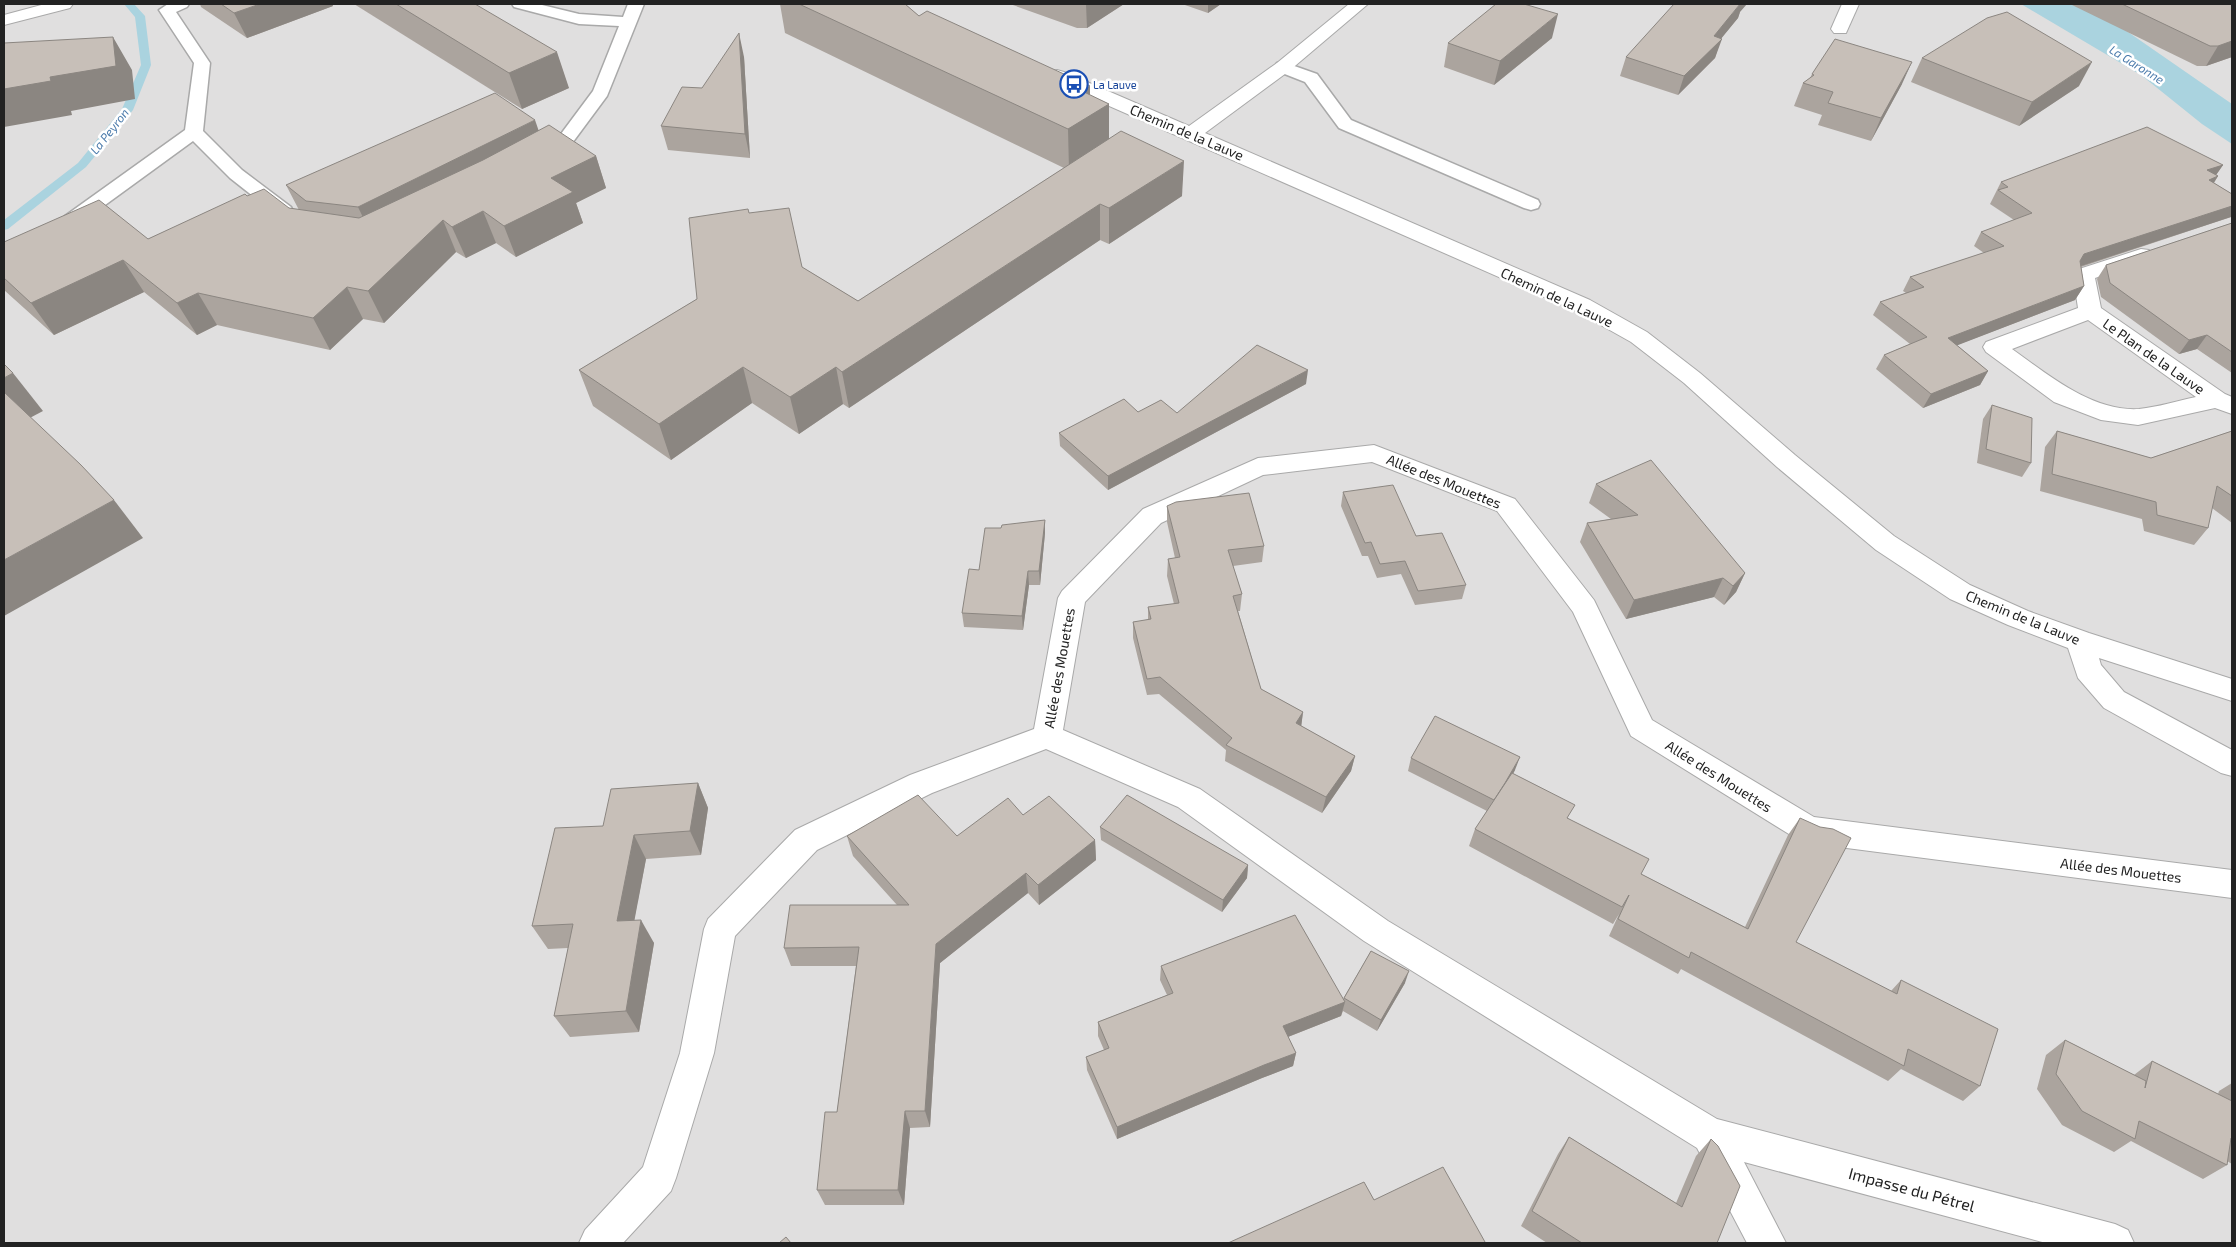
<svg xmlns="http://www.w3.org/2000/svg" width="2236" height="1247" viewBox="0 0 2236 1247" font-family="'Exo 2',sans-serif">
  <style>
    .residential { fill: #e0dfdf }
    .water { fill: #aad3df }
    .lines { fill: none; stroke-linecap: round; stroke-linejoin: round }
    .stream { fill: #aad3df; fill-rule: evenodd }
    .lane-casing { stroke: #a9a9a9; stroke-width: 3 }
    .street-casing { stroke: #a9a9a9; stroke-width: 2 }
    .lane { fill: #fff; fill-rule: evenodd }
    .street { fill: #fff; fill-rule: evenodd }
    .wall { fill: #aba49e }
    .shaded-wall { fill: #8b8681 }
    .building { fill: #c7bfb8; stroke: #8b8681 }
    .labels { text-anchor: middle; dominant-baseline: central; stroke-width: 5; stroke-linejoin: round; paint-order: stroke }
    .far-transit-label { font-size: 11px; fill: #164399; stroke: #fff; text-anchor: start }
    .far-water-label { font-size: 12px; font-style: italic; fill: #4a7aab; stroke: #fff }
    .street-label { font-size: 14px; fill: #222; stroke: #fff }
    .near-street-label { font-size: 16px; fill: #222; stroke: #fff }
  </style>
  <rect width="100%" height="100%" fill="#f2efe9"/>
  <rect class="residential" x="4" y="4" width="2228" height="1239"/>
  <path class="water" d="M2021,4H2079L2115,23L2232,104V144L2202,124L2141,75Z"/>
  <g class="lines">
    <path class="stream" d="M124,4H134L145,16L151,65L133,110L86,167L8,229L4,230V220L78,163L122,109L141,65L135,17Z"/>
    <g class="lane-casing">
      <g id="lane">
        <path d="M168,4H189L187,7L176,12L210,63L203,131L242,170L291,207L293,211L291,215L284,217L277,215L230,178L193,141L79,224L72,226L65,224L63,220L65,216L185,130L194,63L159,10Z"/>
        <path d="M512,4H538L579,14L623,17L628,4H644L607,96L567,150L546,161L540,162L534,161L531,157L534,153L555,142L593,91L619,26L579,24L514,7Z"/>
        <path d="M1283,62L1317,74L1351,120L1538,200L1540,204L1538,208L1531,210L1524,208L1339,128L1305,82L1277,71L1275,67L1277,63Z"/>
      </g>
    </g>
    <g class="street-casing">
      <g id="street">
        <path d="M45,4H73L70,8L4,25V15Z"/>
        <path d="M1349,4H1368L1289,71L1205,133L1590,300L1647,332L1700,373L1795,455L1894,536L1970,585L2028,611L2089,633L2232,679V701L2099,658L2101,665L2124,692L2232,750V776L2221,773L2104,708L2078,678L2068,648L2008,625L1950,599L1876,550L1777,467L1684,383L1631,342L1574,310L1050,80L1048,76L1050,72L1057,70L1064,72L1189,126L1277,63Z"/>
        <path d="M1842,4H1859L1846,33H1834L1831,29Z"/>
        <path d="M2141,249L2149,250L2152,255L2149,260L2095,278L2101,308L2225,394L2232,397V414L2215,408L2138,425L2101,420L2054,402L1986,352L1983,347L1986,342L2078,308L2073,275L2076,270ZM2088,320L2196,397C2177,401 2158,407 2139,409C2092,412 2047,374 2012,349Z"/>
        <path d="M1374,445L1515,499L1594,600L1652,720L1814,817L2232,870V898L1808,843L1797,839L1631,736L1573,612L1497,511L1372,462L1263,475L1161,523L1085,602L1063,730L1200,789L1388,921L1717,1119L2115,1224L2128,1230L2134,1243H2046L1744,1162L1786,1243H1747L1697,1148L1364,941L1178,807L1046,749L932,793L817,850L735,936L714,1053L676,1178L671,1191L623,1243H579L585,1230L643,1167L680,1053L704,929L708,919L795,830L910,775L1034,729L1058,598L1062,591L1143,509L1258,458Z"/>
      </g>
    </g>
    <use href="#lane" class="lane"/>
    <use href="#street" class="street"/>
  </g>
  <g class="wall">
    <path d="M200,4H332L333,6L247,38L201,7Z"/>
    <path d="M354,4H475L569,88L522,109Z"/>
    <path d="M780,4H905L919,16L1109,104V139L1182,196L1109,244L1100,240L849,408L843,404L799,434L752,403L671,460L593,406L579,370L697,299L749,213L802,267L858,301L1064,168L785,33Z"/>
    <path d="M1010,4H1124L1087,28H1077Z"/>
    <path d="M1182,4H1221L1208,13Z"/>
    <path d="M2070,4H2232V57L2206,66H2197Z"/>
    <path d="M1740,12L1738,18L1721,38L1715,58L1678,95L1620,76L1626,57Z"/>
    <path d="M1552,38L1494,85L1444,67L1448,43Z"/>
    <path d="M744,57L750,158L668,150L661,126L702,88Z"/>
    <path d="M1922,58L2079,86L2019,126L1911,82Z"/>
    <path d="M1812,74L1902,84L1871,141L1818,125L1822,115L1794,106L1803,83L1810,78Z"/>
    <path d="M539,130L596,156L606,188L576,203L583,223L516,257L496,243L466,258L456,252L384,323L363,319L330,350L217,325L197,335L144,292L54,335L4,290V242L148,239L247,196L289,208L299,210L286,185Z"/>
    <path d="M2223,165L2216,175L2218,176L2214,183L2232,194V218L2231,217L2081,267L2084,286L2075,300L1957,345L1988,371L1980,385L1923,408L1876,369L1884,355L1910,344L1873,315L1880,302L1906,293L1903,291L1910,277L1984,253L1974,246L1981,232L2014,220L1990,204L2001,182Z"/>
    <path d="M2232,223V373L2197,349L2179,354L2101,297L2097,279L2106,265Z"/>
    <path d="M1306,384L1108,490L1060,446L1059,433L1138,412L1177,413Z"/>
    <path d="M1992,405L2031,463L2022,477L1977,463L1983,419Z"/>
    <path d="M2057,431L2151,458L2232,431V523L2212,508L2208,528L2194,545L2144,531L2142,519L2040,491L2045,447Z"/>
    <path d="M1596,484L1745,573L1736,592L1724,605L1714,597L1626,619L1580,542L1587,523L1611,519L1589,503Z"/>
    <path d="M1343,492L1416,536L1466,585L1462,599L1415,605L1401,574L1377,578L1368,556H1362L1341,506Z"/>
    <path d="M1167,506L1264,546L1262,562L1233,566L1242,594L1240,611H1238L1261,689L1303,712L1301,726L1355,756L1351,771L1322,813L1225,761L1226,750L1159,694L1147,695L1133,638V622L1148,620V607L1174,604L1167,576L1168,559L1175,558L1167,522Z"/>
    <path d="M1045,520V533L1040,585H1029L1023,630L964,627L962,613L979,570L1001,528Z"/>
    <path d="M1411,758L1515,770L1513,774L1568,818L1641,874L1745,927L1788,835L1800,818L1796,942L1891,991L1901,980L1980,1086L1963,1101L1901,1069L1888,1081L1681,969L1678,974L1609,936L1619,914L1613,924L1469,846L1475,829L1487,811L1408,771Z"/>
    <path d="M698,783L708,808L701,855L646,859L634,920L654,943L639,1032L570,1037L554,1016L568,948L548,949L532,926L603,826Z"/>
    <path d="M1023,815L1095,840L1096,860L1039,905L1028,893L940,963L930,1127L910,1128L904,1205H825L817,1190L837,1112L856,966H791L784,948L897,905L853,856L847,836H957Z"/>
    <path d="M1100,827L1248,865L1247,878L1222,912L1101,840Z"/>
    <path d="M1371,951L1405,983L1377,1031L1343,1011L1341,1016L1288,1037L1296,1053L1293,1066L1262,1078L1117,1139L1087,1070L1086,1057L1104,1050L1098,1036V1022L1167,995L1160,980L1161,966L1343,999Z"/>
    <path d="M2065,1040L2134,1075L2152,1061L2218,1094L2219,1091L2232,1083V1164L2227,1161V1165L2203,1179L2131,1141L2114,1152L2062,1125L2037,1089L2046,1055Z"/>
    <path d="M1569,1137L1676,1203L1696,1156L1711,1139L1717,1243H1547L1521,1226L1558,1154Z"/>
  </g>
  <g class="shaded-wall">
    <path d="M260,4H332L333,6L247,38L234,13Z"/>
    <path d="M1086,4H1124L1087,28Z"/>
    <path d="M1208,4H1221L1208,13Z"/>
    <path d="M1740,4H1747L1740,12L1738,18L1716,45L1722,39L1715,58L1678,95L1684,76L1714,36Z"/>
    <path d="M1558,14L1552,38L1494,85L1500,61Z"/>
    <path d="M739,33L744,57L750,158L745,134Z"/>
    <path d="M113,37L132,70L135,99L71,111L72,115L4,127V89L50,77Z"/>
    <path d="M2232,41V57L2206,66L2218,46Z"/>
    <path d="M557,52L569,88L522,109L509,73Z"/>
    <path d="M1912,62L1902,84L1871,141L1881,118Z"/>
    <path d="M2092,62L2079,86L2019,126L2032,102Z"/>
    <path d="M1090,86V115L1109,104V144L1069,170L1068,129L1082,91Z"/>
    <path d="M535,120L544,146L371,234L358,207Z"/>
    <path d="M596,156L606,188L576,203L583,223L516,257L504,226L551,178Z"/>
    <path d="M1184,161L1182,196L1109,244V208Z"/>
    <path d="M2223,165L2214,178L2218,176L2209,190L2207,170Z"/>
    <path d="M1100,204V240L849,408L842,372Z"/>
    <path d="M2232,206V216L2231,217L2075,268L2084,254Z"/>
    <path d="M483,211L496,243L466,258L452,227Z"/>
    <path d="M443,220L456,252L384,323L368,291Z"/>
    <path d="M123,260L144,292L54,335L31,303Z"/>
    <path d="M2084,286L2075,300L1940,352L1948,338Z"/>
    <path d="M347,287L363,319L330,350L313,318Z"/>
    <path d="M198,293L217,325L197,335L177,303Z"/>
    <path d="M2207,335L2197,349L2179,354L2189,340Z"/>
    <path d="M743,367L752,403L671,460L659,424Z"/>
    <path d="M836,367L843,404L799,434L790,397Z"/>
    <path d="M1308,370L1306,384L1108,490V476Z"/>
    <path d="M1988,371L1980,385L1923,408L1931,394Z"/>
    <path d="M13,373L43,411L24,421L4,395V378Z"/>
    <path d="M114,500L143,538L4,616V560Z"/>
    <path d="M1045,520V533L1040,585L1039,571Z"/>
    <path d="M1028,571L1029,585L1023,630L1022,616Z"/>
    <path d="M1745,573L1736,592L1724,605L1733,586Z"/>
    <path d="M1723,578L1714,597L1626,619L1634,600Z"/>
    <path d="M1303,712L1301,728L1296,723Z"/>
    <path d="M1355,756L1351,771L1322,813L1326,797Z"/>
    <path d="M1520,757L1515,770L1491,813L1495,800Z"/>
    <path d="M698,783L708,808L701,855L690,831Z"/>
    <path d="M634,835L646,859L630,944L617,921Z"/>
    <path d="M1095,840L1096,860L1039,905L1038,885Z"/>
    <path d="M1248,865L1247,878L1222,912L1223,900Z"/>
    <path d="M1026,873L1028,893L940,963L930,1127L925,1111L936,944Z"/>
    <path d="M641,920L654,943L639,1032L626,1011Z"/>
    <path d="M1409,971L1405,983L1377,1031L1381,1020Z"/>
    <path d="M1345,1002L1341,1016L1280,1040L1283,1026Z"/>
    <path d="M1296,1053L1293,1066L1262,1078L1117,1139V1127L1264,1065Z"/>
    <path d="M905,1111L910,1128L904,1205L898,1190Z"/>
  </g>
  <g class="building">
    <path d="M221,4H260L234,13Z"/>
    <path d="M396,4H475L557,52L509,73Z"/>
    <path d="M799,4H905L919,16L927,11L1090,86L1082,91L1109,104L1068,129Z"/>
    <path d="M1496,4H1524L1558,14L1500,61L1448,43Z"/>
    <path d="M1674,4H1740L1714,36L1722,39L1684,76L1626,57Z"/>
    <path d="M2122,4H2232V41L2218,46H2210Z"/>
    <path d="M2007,12L2092,62L2032,102L1922,58L1987,18Z"/>
    <path d="M739,33L745,134L661,126L682,87L702,88Z"/>
    <path d="M113,37L116,66L50,77L51,81L4,89V43Z"/>
    <path d="M1835,39L1912,62L1881,118L1828,103L1833,92L1803,83L1814,75L1812,74Z"/>
    <path d="M495,93L535,120L358,207L306,201L286,185Z"/>
    <path d="M549,125L596,156L551,178L573,192L504,226L483,211L452,227L443,220L368,291L347,287L313,318L198,293L177,303L123,260L31,303L4,278V242L99,200L148,239L245,194L247,196L264,189L289,208L359,218L483,160Z"/>
    <path d="M2147,127L2223,165L2207,170L2218,176L2209,180L2232,194V206L2084,254L2080,261L2084,286L1948,338L1988,371L1931,394L1884,355L1927,337L1880,302L1924,287L1910,277L2004,246L1981,232L2032,213L1998,190L2008,187L2001,182Z"/>
    <path d="M1121,131L1184,161L1109,208L1100,204L842,372L836,367L790,397L743,367L659,424L579,370L697,299L689,218L748,209L749,213L789,208L802,267L858,301Z"/>
    <path d="M2232,223V352L2207,335L2189,340L2110,283L2106,265Z"/>
    <path d="M1257,345L1308,370L1108,476L1059,433L1124,399L1138,412L1161,400L1177,413Z"/>
    <path d="M4,364L13,373L4,378Z"/>
    <path d="M4,392L81,465L114,500L4,560Z"/>
    <path d="M1992,405L2032,418L2031,463L1986,449Z"/>
    <path d="M2057,431L2151,458L2232,431V496L2217,486L2208,528L2157,515L2156,502L2052,474Z"/>
    <path d="M1651,460L1745,573L1733,586L1723,578L1634,600L1587,523L1638,515L1596,484Z"/>
    <path d="M1393,485L1416,536L1442,533L1466,585L1418,591L1405,561L1380,564L1371,542L1365,543L1343,492Z"/>
    <path d="M1249,493L1264,546L1228,550L1242,594L1233,596L1261,689L1303,712L1296,723L1355,756L1326,797L1226,745L1232,738L1160,677L1147,679L1133,622L1151,619L1148,607L1179,603L1168,559L1180,557L1167,506L1176,502Z"/>
    <path d="M1045,520L1039,571H1028L1022,616L962,613L969,569L979,570L985,528H1001L1002,525Z"/>
    <path d="M1435,716L1520,757L1505,783L1494,800L1411,758Z"/>
    <path d="M1512,773L1575,805L1567,818L1649,859L1641,874L1748,929L1800,818L1820,827L1833,829L1851,838L1796,942L1897,994L1901,980L1998,1029L1980,1086L1908,1049L1904,1066L1691,952L1689,958L1618,919L1629,895L1622,907L1475,829Z"/>
    <path d="M698,783L690,831L634,835L617,921L641,920L626,1011L554,1016L573,924L532,926L555,828L603,826L611,789Z"/>
    <path d="M918,795L957,836L1008,798L1023,815L1049,796L1095,840L1038,885L1026,873L936,944L925,1111H905L898,1190H817L825,1112H837L859,947L784,948L790,905H909L847,836Z"/>
    <path d="M1127,795L1248,865L1223,900L1100,827Z"/>
    <path d="M1295,915L1345,1002L1283,1026L1296,1053L1264,1065L1117,1127L1086,1057L1109,1048L1098,1022L1173,993L1161,966Z"/>
    <path d="M1371,951L1409,971L1381,1020L1344,998Z"/>
    <path d="M2065,1040L2146,1081L2145,1088L2152,1061L2232,1101V1139L2231,1138L2227,1165L2139,1121L2135,1139L2082,1111L2056,1074Z"/>
    <path d="M1569,1137L1682,1207L1711,1139L1718,1146L1740,1186L1717,1243H1582L1532,1211Z"/>
    <path d="M1443,1167L1485,1242L1482,1243H1228L1364,1182L1374,1200Z"/>
    <path d="M786,1237L791,1243H779Z"/>
  </g>
  <defs>
    <g id="bus-ring" transform="scale(1.4375)"><circle r="9.5" fill="#fff" stroke="#1a4fb4" stroke-width="1.5"/><path d="M-5-6H5V4H4V6H2V4H-2V6H-4V4H-5ZM-3.5-4V0h7V-4ZM-3.5 1.2v1.5H-2V1.2ZM2 1.2v1.5H3.5V1.2Z" fill="#1a4fb4"/></g>
  </defs>
  <g fill-rule="evenodd">
    <use href="#bus-ring" x="1074" y="84"/>
  </g>
  <g class="labels">
    <g class="far-transit-label">
      <text x="1093" y="84">La Lauve</text>
    </g>
    <g class="far-water-label">
      <text transform="translate(2137 64) rotate(32)">La Garonne</text>
      <text transform="translate(109 131) rotate(-52)">La Peyron</text>
    </g>
    <g class="street-label">
      <text transform="translate(1187 132) rotate(23)">Chemin de la Lauve</text>
      <text transform="translate(1557 297) rotate(25)">Chemin de la Lauve</text>
      <text transform="translate(2154 356) rotate(35)">Le Plan de la Lauve</text>
      <text transform="translate(1444 481) rotate(22)">Allée des Mouettes</text>
      <text transform="translate(2023 617) rotate(22)">Chemin de la Lauve</text>
      <text transform="translate(1059 668) rotate(-80)">Allée des Mouettes</text>
      <text transform="translate(1719 776) rotate(32)">Allée des Mouettes</text>
      <text transform="translate(2121 870) rotate(7)">Allée des Mouettes</text>
    </g>
    <g class="near-street-label">
      <text transform="translate(1912 1189) rotate(15)">Impasse du Pétrel</text>
    </g>
  </g>
  <rect width="2236" height="1247" fill="none" stroke="#222222" stroke-width="10"/>
</svg>
